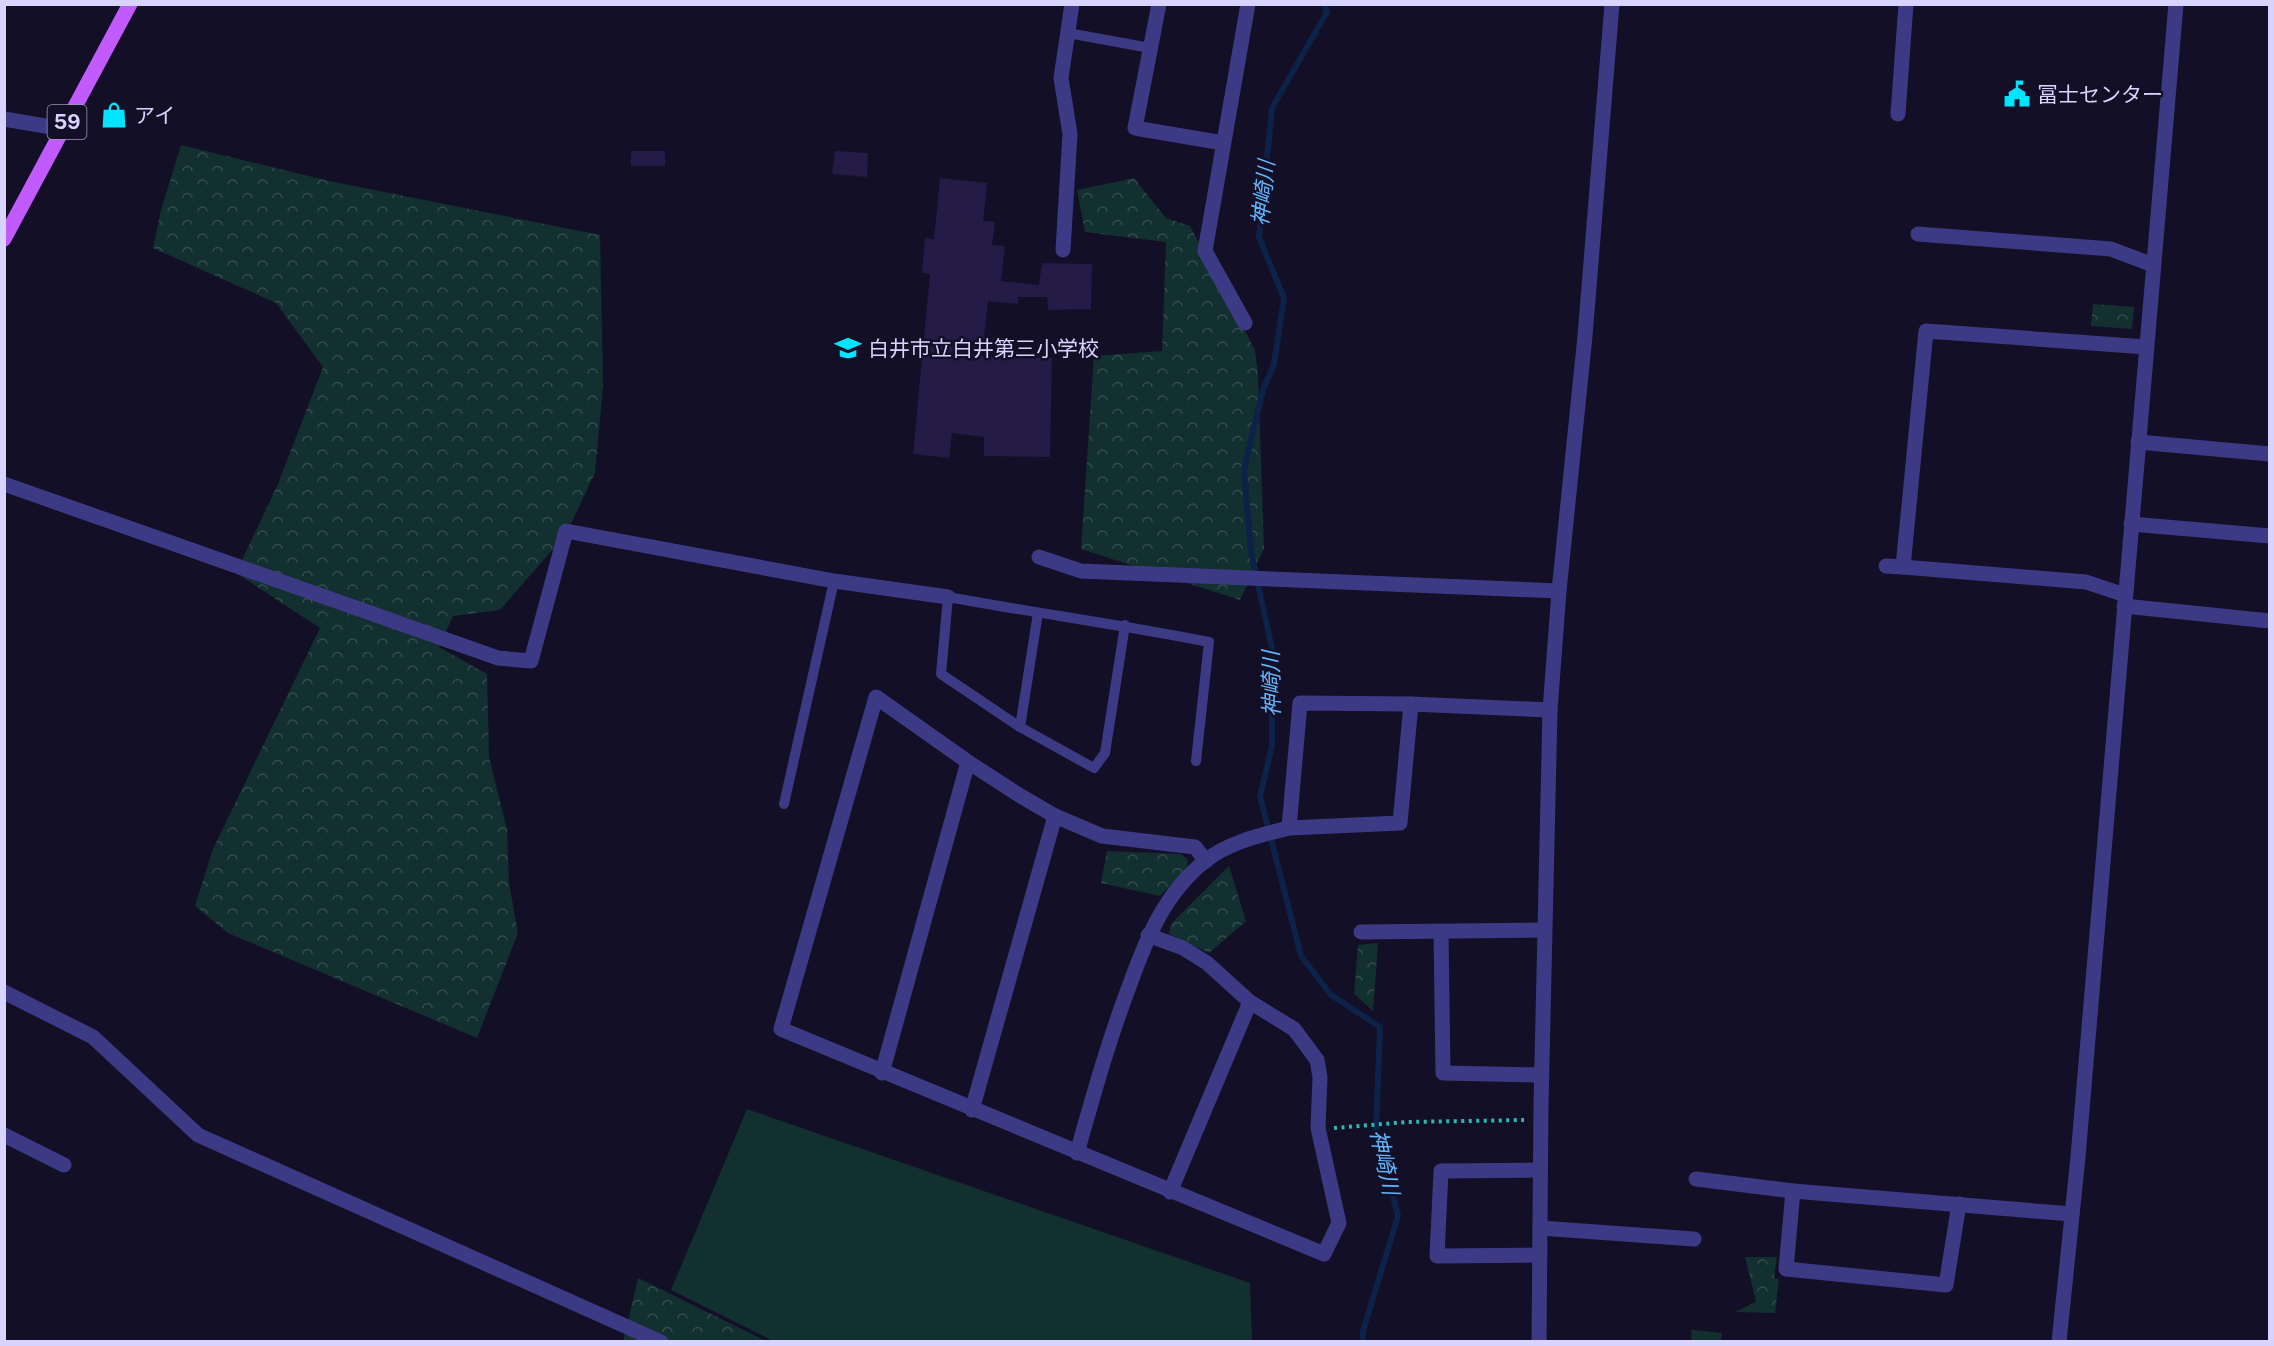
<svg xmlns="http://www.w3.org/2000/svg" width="2274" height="1346" viewBox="0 0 2274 1346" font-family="'Public Sans','Noto Sans JP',sans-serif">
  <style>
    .green { fill: #12302f }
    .forest { fill: url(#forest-crowns) }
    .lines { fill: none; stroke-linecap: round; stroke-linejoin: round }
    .stream { stroke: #0c2248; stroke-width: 6 }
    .building { fill: #241b47 }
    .path { stroke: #2fb8b0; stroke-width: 4; stroke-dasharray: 3 4.5; stroke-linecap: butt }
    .lane { stroke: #3d3a85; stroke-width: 10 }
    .street { stroke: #3d3a85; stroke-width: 15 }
    .primary { stroke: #c25bff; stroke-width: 15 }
    .labels { text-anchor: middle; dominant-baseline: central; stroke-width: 5; stroke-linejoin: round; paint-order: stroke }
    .shield { fill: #130f26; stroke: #9e99be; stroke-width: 1.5 }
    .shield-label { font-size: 20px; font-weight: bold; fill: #d9d4ff }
    .poi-label { font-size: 21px; fill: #d9d4ff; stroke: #130f26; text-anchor: start }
    .water-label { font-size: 22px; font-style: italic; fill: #62b6ff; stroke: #130f26 }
  </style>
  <defs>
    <pattern id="forest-crowns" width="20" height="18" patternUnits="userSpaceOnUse" patternTransform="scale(1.5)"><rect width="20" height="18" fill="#12302f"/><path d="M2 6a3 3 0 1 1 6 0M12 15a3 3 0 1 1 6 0" fill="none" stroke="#344d4e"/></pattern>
  </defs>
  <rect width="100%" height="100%" fill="#130f26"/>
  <path class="green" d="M747,1109L1250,1283L1252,1341H773L671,1290Z"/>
  <g class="forest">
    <path d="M181,145L329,181L600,235L603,385L595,473L566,534L500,610L453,616L439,647L487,674L489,757L507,829L509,883L518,933L477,1038L228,933L195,906L213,849L320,628L236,573L278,484L323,367L276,303L153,248L161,210Z"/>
    <path d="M1134,178L1166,218L1190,226L1255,350L1258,374L1264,548L1240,600L1081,549L1094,356L1162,351L1166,242L1085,232L1077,190Z"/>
    <path d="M2093,304L2134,307L2132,329L2091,326Z"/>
    <path d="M1107,851L1181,854L1188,860L1187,870L1160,896L1101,883Z"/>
    <path d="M1229,866L1246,921L1209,953L1169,934L1171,924Z"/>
    <path d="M1378,943L1373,1011L1354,994L1358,945Z"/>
    <path d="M1745,1257H1777L1774,1278L1779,1279L1775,1313L1735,1312L1756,1302Z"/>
    <path d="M638,1278L766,1341L623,1342Z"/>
    <path d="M1692,1330L1722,1333L1721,1341H1691Z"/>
  </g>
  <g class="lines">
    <path class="stream" d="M1325,4L1327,12L1272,108L1259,237L1284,298L1274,364L1263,390L1244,469L1251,551L1272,649V746L1260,796L1301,956L1331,995L1380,1027L1376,1131L1398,1216L1363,1331V1342"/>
  </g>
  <g class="building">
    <rect x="631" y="151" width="34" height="15"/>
    <path d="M835,151L868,153L867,177L832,174Z"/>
    <path d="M940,178L987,183L983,221L995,222L992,245L1005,246L1001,281L1039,285L1042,263L1092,264L1091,309L1048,310L1047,297H1018V304L988,301L982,356L1052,358L1050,457L984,456V437L952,433L949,458L913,454L930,274L922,273L925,238L934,239Z"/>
  </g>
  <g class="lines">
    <path class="path" d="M1334,1128L1407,1122L1524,1120"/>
    <g class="lane">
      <path d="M1068,33L1150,48"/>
      <path d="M1125,625L1105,753L1094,768L1020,727L941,674L948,597C1035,613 1123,625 1209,642L1196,761"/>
      <path d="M1020,727L1038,613"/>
      <path d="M784,804L834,581"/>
    </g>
    <g class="street">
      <path d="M1159,4L1135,128L1223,143"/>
      <path d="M1898,114L1906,4"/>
      <path d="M4,119L63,129"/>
      <path d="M1918,234L2111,249L2153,265"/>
      <path d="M1063,250L1070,134L1061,78L1072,4"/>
      <path d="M1245,323L1205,251L1248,4"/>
      <path d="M2138,442L2270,454"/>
      <path d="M4,484L498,658L531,661L566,531L834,581L948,597"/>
      <path d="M2131,524L2270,536"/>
      <path d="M1039,557L1081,571L1559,591"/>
      <path d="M1886,566L1903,567"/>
      <path d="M2125,595L2086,582L1903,567L1926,331L2146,347"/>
      <path d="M2124,606L2270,621"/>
      <path d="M1289,828L1400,823L1411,704"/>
      <path d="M1441,931L1443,1073L1541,1075"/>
      <path d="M1361,932L1544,930"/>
      <path d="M1148,935L1183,948L1207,963L1250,1002L1294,1029L1317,1060L1320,1077L1318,1128L1339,1223L1324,1254L781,1029L876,697L968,762L1019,795L1055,816L1102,836L1195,847L1206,861"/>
      <path d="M4,992L93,1037L198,1135L661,1342"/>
      <path d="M882,1073L968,762"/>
      <path d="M972,1110L1055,816"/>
      <path d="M4,1135L64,1165"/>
      <path d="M1077,1153C1093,1096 1109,1039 1130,984C1147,937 1165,893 1205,861C1229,842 1261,835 1289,828L1300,703L1411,704L1550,710"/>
      <path d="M1696,1179L1793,1191L2072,1214"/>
      <path d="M1793,1191L1786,1269L1946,1285L1959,1204"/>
      <path d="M1170,1192L1250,1002"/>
      <path d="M1540,1228L1694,1239"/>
      <path d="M1540,1255L1437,1256L1441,1171L1540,1170"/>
      <path d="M1539,1342L1541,1105L1550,710L1559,591L1585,336L1612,4"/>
      <path d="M2059,1342L2078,1157L2176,4"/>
    </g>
    <path class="primary" d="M4,239L130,4"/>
  </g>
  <defs>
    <g id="civic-bare" transform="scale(2.07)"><path d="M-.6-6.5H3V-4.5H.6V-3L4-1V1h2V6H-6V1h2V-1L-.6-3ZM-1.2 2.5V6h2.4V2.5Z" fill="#00e5ff" stroke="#130f26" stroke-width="2.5" paint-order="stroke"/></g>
    <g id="shop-bare" transform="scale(2.07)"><path d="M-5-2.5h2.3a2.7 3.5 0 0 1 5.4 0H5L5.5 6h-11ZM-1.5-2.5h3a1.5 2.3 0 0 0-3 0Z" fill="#00e5ff" stroke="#130f26" stroke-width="2.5" paint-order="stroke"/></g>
    <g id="school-bare" transform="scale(2.07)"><path d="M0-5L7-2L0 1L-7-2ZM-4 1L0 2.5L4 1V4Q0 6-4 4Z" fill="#00e5ff" stroke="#130f26" stroke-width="2.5" paint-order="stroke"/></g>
  </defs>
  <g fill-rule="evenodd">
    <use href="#civic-bare" x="2017" y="94"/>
    <use href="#shop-bare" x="114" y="115"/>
    <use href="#school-bare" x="848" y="348"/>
  </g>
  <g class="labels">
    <rect class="shield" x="47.5" y="105" width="39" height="34" rx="4.5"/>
    <g class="shield-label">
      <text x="67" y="122">59</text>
    </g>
    <g class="poi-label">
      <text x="2037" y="94">冨士センター</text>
      <text x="134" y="115">アイ</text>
      <text x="868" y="348">白井市立白井第三小学校</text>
    </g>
    <g class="water-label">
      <text transform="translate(1263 193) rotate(-84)">神崎川</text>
      <text transform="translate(1271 684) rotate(-91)">神崎川</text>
      <text transform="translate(1385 1162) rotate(78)">神崎川</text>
    </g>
  </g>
  <rect width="2274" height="1346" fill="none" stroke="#d9d4ff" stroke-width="12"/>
</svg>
